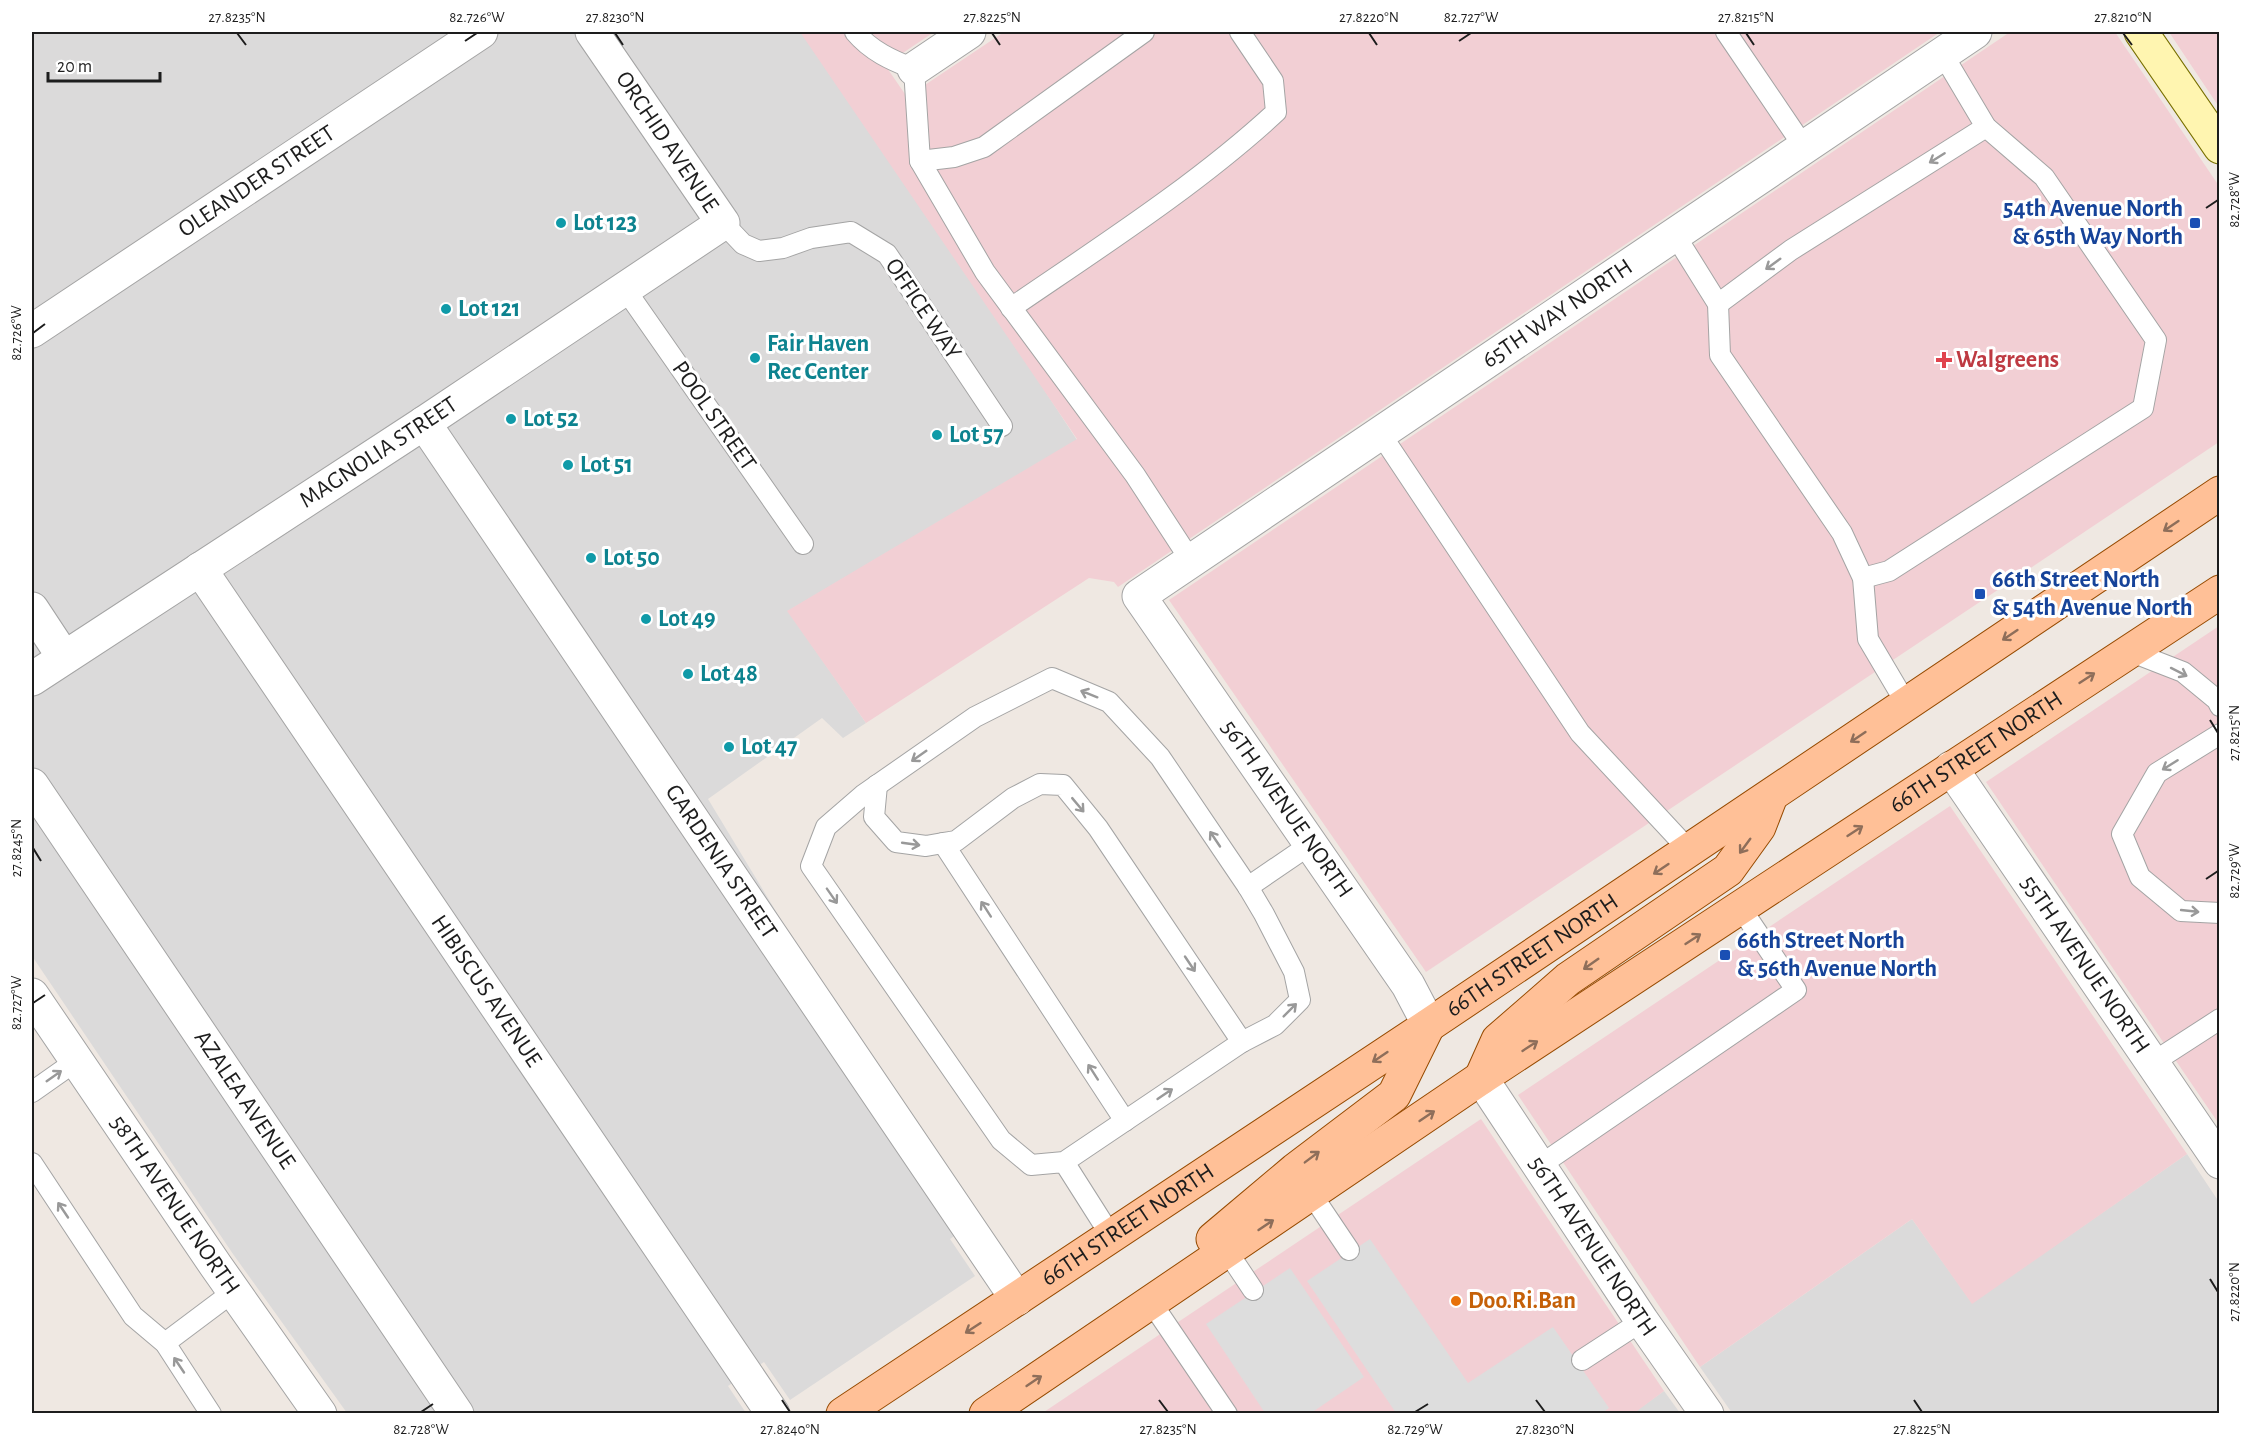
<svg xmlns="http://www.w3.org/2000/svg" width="2251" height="1445" viewBox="0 0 2251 1445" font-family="'Alegreya Sans',sans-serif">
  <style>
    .residential { fill: #dbdada }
    .commercial { fill: #f2cfd4 }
    .parking { fill: #ddd }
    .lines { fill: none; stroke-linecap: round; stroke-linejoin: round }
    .service-casing { stroke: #a4a4a4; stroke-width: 22 }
    .minor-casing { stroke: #a4a4a4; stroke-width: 35 }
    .secondary-casing { stroke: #787000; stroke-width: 35 }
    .primary-casing { stroke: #964a00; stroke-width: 35 }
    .service { stroke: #fff; stroke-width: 20 }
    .minor { stroke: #fff; stroke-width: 33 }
    .secondary { stroke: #fff5b0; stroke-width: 33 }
    .primary { stroke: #ffc097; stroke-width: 33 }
    .oneway { stroke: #999 }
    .oneway2 { stroke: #8e6e5a }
    .ticks { fill: none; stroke: #1d1d1d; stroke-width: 2 }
    .culture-dot { fill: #0f9aa8; stroke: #fff; stroke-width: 2 }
    .transit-dot { fill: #1a4fb4; stroke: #fff; stroke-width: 2 }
    .health-dot { fill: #e0444e; stroke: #fff; stroke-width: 2 }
    .food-dot { fill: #e8710a; stroke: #fff; stroke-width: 2 }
    .labels { text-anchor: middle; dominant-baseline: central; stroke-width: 6; stroke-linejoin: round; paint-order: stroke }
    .street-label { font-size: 24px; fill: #1d1d1d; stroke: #fff }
    .transit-label { font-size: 24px; font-weight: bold; fill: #164399; stroke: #fff; text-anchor: start }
    .culture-label { font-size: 24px; font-weight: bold; fill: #0d838f; stroke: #fff; text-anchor: start }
    .health-label { font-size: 24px; font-weight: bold; fill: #be3a42; stroke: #fff; text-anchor: start }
    .food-label { font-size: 24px; font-weight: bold; fill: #c56008; stroke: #fff; text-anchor: start }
    .neatline { fill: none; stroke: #1d1d1d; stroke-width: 2 }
    .ticks-label { font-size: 15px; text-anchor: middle; fill: #1d1d1d }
  </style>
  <rect width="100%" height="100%" fill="#efe8e2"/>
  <g class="residential">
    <path d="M32,32H810L1077,440L788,611L866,723L843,738L822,718L708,799L967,1227L950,1239L975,1276L790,1400L764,1362L728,1386L746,1413H347L233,1254L32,956Z"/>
    <path d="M2187,1154L2219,1202V1413H1732L1700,1367L1912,1219L1972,1303Z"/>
    <path d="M1664,1391L1680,1413H1633Z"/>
  </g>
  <g class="commercial">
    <path d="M800,32H934L885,65L907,97L1004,32H1940L1118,587L1114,582L1089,578L866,723L787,611L1077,439Z"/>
    <path d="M2010,32H2115L2219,186V442L1426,972L1169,600Z"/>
    <path d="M2169,32H2219V107Z"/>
    <path d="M2219,626V1124L1986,782Z"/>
    <path d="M1950,806L2187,1154L1972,1304L1912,1219L1700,1367L1518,1095Z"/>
    <path d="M1481,1119L1664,1391L1633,1414H1041Z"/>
  </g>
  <g class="parking">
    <path d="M1370,1239L1468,1383L1553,1327L1609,1408L1601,1414L1396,1413L1307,1281Z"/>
    <path d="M1290,1268L1364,1377L1311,1413H1265L1206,1324Z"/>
  </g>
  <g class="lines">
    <g class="service-casing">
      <g id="service">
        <path d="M855,32C871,51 891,60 914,69L920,161L985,272L1135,475L1191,561"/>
        <path d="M1726,32L1804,147"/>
        <path d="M920,161L954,157L984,147L1144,32"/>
        <path d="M723,223L743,244L759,251L783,248L811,238L851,232L887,254L1002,426"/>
        <path d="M1675,235L1718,304L1720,355L1842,533L1863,578L1868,639L1907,705"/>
        <path d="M625,289L803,544"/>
        <path d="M1718,304L1791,250L1986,127"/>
        <path d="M1011,308C1100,247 1197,185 1276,112L1273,81L1240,32"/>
        <path d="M1380,433L1580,733L1689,850"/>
        <path d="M1863,578L1889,571L2143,408L2156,340L2044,177L1986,127L1942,53"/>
        <path d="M2129,651L2183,672L2217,700L2220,706"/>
        <path d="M2220,734L2157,773L2122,834L2140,877L2181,911L2220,913"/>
        <path d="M877,785L874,817L896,842L926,846L943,843L956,841L1013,798L1040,784L1063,785L1098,828L1242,1042"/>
        <path d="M943,843L1125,1121"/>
        <path d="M1248,887L1311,844"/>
        <path d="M2152,1063L2220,1019"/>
        <path d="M32,1092L76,1061"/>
        <path d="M1064,1162L1242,1042L1275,1025L1300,1000L1294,972L1264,914L1248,887L1160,757L1109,702L1052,678L975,717L863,795L826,827L811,866L1001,1140L1031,1165L1064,1162L1111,1236"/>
        <path d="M32,1163L133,1316L165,1343L211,1414"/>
        <path d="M1539,1166L1796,990L1740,907"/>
        <path d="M1312,1195L1349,1250"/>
        <path d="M1227,1251L1253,1290"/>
        <path d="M1151,1302L1227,1414"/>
        <path d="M165,1343L233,1292"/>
        <path d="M1582,1360L1642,1321"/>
      </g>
    </g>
    <g class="minor-casing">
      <g id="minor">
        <path d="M914,69L969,32"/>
        <path id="s1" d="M32,331L481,32"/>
        <path id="s2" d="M424,423L1017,1299"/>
        <path id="s3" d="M200,569L773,1414"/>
        <path d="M32,609L63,656"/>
        <path id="s4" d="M32,679L424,423L723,223L592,32"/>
        <path id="s5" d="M1951,768L2220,1162"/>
        <path id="s6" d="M32,785L457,1414"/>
        <path id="s7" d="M32,995L216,1266L320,1414"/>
        <path id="s8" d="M1429,1025L1408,985L1139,596L1975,32"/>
        <path id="s9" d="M1481,1078L1642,1321L1707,1414"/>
      </g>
    </g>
    <g class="secondary-casing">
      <path id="secondary" d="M2141,32L2220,147"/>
    </g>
    <g class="primary-casing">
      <g id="primary">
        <path d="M1481,1078L1498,1040L1568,979L1728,870L1759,827L1771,796"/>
        <path d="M1213,1239L1295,1170L1394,1095L1428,1026"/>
        <path id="s10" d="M843,1414L1429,1025L2220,493"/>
        <path id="s11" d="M986,1414L1481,1078L2220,592"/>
      </g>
    </g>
    <use href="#service" class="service"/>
    <use href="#minor" class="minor"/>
    <use href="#secondary" class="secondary"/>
    <use href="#primary" class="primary"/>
  </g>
  <defs><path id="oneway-shaft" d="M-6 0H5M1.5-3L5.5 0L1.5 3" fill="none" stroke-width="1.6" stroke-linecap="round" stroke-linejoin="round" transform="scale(1.5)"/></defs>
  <g class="oneway">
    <use href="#oneway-shaft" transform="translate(1937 158) rotate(148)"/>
    <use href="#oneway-shaft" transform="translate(1773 264) rotate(144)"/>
    <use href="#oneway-shaft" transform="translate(2179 672) rotate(27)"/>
    <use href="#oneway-shaft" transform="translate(1089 694) rotate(-158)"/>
    <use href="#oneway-shaft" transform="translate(919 756) rotate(145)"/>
    <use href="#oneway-shaft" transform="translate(2170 765) rotate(148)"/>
    <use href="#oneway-shaft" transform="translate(1078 805) rotate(50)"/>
    <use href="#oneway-shaft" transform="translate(1215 839) rotate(-124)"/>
    <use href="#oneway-shaft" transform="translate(911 844) rotate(8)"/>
    <use href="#oneway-shaft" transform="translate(832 896) rotate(55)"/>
    <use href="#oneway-shaft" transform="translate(986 909) rotate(-123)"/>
    <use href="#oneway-shaft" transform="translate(2190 911) rotate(6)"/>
    <use href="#oneway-shaft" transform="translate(1190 964) rotate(56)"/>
    <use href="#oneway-shaft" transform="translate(1290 1010) rotate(-45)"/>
    <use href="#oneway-shaft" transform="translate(1093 1072) rotate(-123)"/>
    <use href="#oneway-shaft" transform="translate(54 1076) rotate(-35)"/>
    <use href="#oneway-shaft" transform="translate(1165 1094) rotate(-34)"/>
    <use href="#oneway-shaft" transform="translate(63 1210) rotate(-124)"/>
    <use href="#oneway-shaft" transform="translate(179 1365) rotate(-124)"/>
  </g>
  <g class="oneway2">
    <use href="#oneway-shaft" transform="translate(2171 526) rotate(146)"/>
    <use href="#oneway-shaft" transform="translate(2010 635) rotate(146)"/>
    <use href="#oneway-shaft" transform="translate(2087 678) rotate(-33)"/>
    <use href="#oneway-shaft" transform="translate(1858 737) rotate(146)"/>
    <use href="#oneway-shaft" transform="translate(1855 831) rotate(-33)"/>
    <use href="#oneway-shaft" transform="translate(1745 846) rotate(126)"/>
    <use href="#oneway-shaft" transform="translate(1661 869) rotate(146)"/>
    <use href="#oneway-shaft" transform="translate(1693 939) rotate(-33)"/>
    <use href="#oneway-shaft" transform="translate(1591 964) rotate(145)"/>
    <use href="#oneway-shaft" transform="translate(1530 1046) rotate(-33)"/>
    <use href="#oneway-shaft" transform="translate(1380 1057) rotate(146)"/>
    <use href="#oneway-shaft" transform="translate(1427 1116) rotate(-34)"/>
    <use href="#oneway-shaft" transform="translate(1312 1157) rotate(-37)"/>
    <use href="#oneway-shaft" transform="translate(1266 1225) rotate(-34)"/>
    <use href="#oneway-shaft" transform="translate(973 1328) rotate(147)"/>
    <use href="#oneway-shaft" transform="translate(1034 1381) rotate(-34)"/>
  </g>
  <path class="ticks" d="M237,33L246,45M615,33L623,45M992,33L1000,45M1369,33L1377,45M1746,33L1754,45M2123,33L2132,45M465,41L477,33M1459,41L1471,33M2206,208L2218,200M33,333L45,324M2210,720L2218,733M33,848L41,861M2206,879L2218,871M33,1003L45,995M2210,1279L2218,1292M782,1400L790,1412M1159,1400L1168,1412M1536,1400L1545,1412M1914,1400L1922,1412M421,1412L433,1404M1415,1412L1428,1404"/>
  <g class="culture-dot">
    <circle cx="561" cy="223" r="6"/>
    <circle cx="446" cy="309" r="6"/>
    <circle cx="755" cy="358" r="6"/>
    <circle cx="511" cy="419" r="6"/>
    <circle cx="937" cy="435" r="6"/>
    <circle cx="568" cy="465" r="6"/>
    <circle cx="591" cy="558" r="6"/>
    <circle cx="646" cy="619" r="6"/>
    <circle cx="688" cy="674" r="6"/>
    <circle cx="729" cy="747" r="6"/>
  </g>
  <g class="transit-dot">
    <rect x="2189" y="217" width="12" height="12" rx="3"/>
    <rect x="1974" y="588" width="12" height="12" rx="3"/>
    <rect x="1719" y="949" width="12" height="12" rx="3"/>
  </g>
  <path class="health-dot" d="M1941 351h6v6h6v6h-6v6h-6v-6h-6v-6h6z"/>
  <circle class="food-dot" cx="1456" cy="1301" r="6"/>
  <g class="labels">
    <g class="street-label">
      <text transform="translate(667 142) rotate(56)">ORCHID AVENUE</text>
      <text stroke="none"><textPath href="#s1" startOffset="270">OLEANDER STREET</textPath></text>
      <text transform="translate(923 309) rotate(56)">OFFICE WAY</text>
      <text stroke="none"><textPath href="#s8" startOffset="1023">65TH WAY NORTH</textPath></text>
      <text transform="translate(714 416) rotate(55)">POOL STREET</text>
      <text stroke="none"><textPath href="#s4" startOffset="414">MAGNOLIA STREET</textPath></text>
      <text stroke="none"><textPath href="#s11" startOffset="1191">66TH STREET NORTH</textPath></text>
      <text transform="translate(1287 809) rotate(55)">56TH AVENUE NORTH</text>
      <text stroke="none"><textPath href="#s2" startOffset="530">GARDENIA STREET</textPath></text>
      <text stroke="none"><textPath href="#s10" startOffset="828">66TH STREET NORTH</textPath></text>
      <text stroke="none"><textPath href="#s5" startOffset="238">55TH AVENUE NORTH</textPath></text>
      <text stroke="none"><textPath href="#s3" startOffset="510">HIBISCUS AVENUE</textPath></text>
      <text stroke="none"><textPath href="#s6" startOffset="380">AZALEA AVENUE</textPath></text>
      <text stroke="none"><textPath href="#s7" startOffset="254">58TH AVENUE NORTH</textPath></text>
      <text stroke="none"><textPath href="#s10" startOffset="342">66TH STREET NORTH</textPath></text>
      <text stroke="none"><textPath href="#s9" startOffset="202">56TH AVENUE NORTH</textPath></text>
    </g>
    <g class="transit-label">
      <text x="2183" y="209" text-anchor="end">54th Avenue North<tspan x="2183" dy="28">&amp; 65th Way North</tspan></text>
      <text x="1992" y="580">66th Street North<tspan x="1992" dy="28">&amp; 54th Avenue North</tspan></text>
      <text x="1737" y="941">66th Street North<tspan x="1737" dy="28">&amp; 56th Avenue North</tspan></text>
    </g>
    <g class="culture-label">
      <text x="573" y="223">Lot 123</text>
      <text x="458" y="309">Lot 121</text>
      <text x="767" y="344">Fair Haven<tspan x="767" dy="28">Rec Center</tspan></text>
      <text x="523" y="419">Lot 52</text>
      <text x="949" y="435">Lot 57</text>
      <text x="580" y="465">Lot 51</text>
      <text x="603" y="558">Lot 50</text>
      <text x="658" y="619">Lot 49</text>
      <text x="700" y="674">Lot 48</text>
      <text x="741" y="747">Lot 47</text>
    </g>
    <g class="health-label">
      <text x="1956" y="360">Walgreens</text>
    </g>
    <g class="food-label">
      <text x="1468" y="1301">Doo.Ri.Ban</text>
    </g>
  </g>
  <rect width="2251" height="1445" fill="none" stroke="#ffffff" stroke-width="66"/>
  <path d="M48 72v9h112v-9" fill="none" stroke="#1d1d1d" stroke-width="3"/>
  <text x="57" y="72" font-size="18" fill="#1d1d1d" stroke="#ffffff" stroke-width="4.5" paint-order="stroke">20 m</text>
  <rect x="33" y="33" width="2185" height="1379" class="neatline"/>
  <g class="ticks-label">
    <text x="237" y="22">27.8235°N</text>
    <text x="477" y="22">82.726°W</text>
    <text x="615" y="22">27.8230°N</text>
    <text x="992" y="22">27.8225°N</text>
    <text x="1369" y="22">27.8220°N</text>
    <text x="1471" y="22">82.727°W</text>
    <text x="1746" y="22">27.8215°N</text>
    <text x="2123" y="22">27.8210°N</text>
    <text transform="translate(2234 200) rotate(-90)" y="5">82.728°W</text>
    <text transform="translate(16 333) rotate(-90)" y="5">82.726°W</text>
    <text transform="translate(2234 733) rotate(-90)" y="5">27.8215°N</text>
    <text transform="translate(16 848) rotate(-90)" y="5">27.8245°N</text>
    <text transform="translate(2234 871) rotate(-90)" y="5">82.729°W</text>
    <text transform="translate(16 1003) rotate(-90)" y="5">82.727°W</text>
    <text transform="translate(2234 1292) rotate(-90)" y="5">27.8220°N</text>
    <text x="421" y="1434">82.728°W</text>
    <text x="790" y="1434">27.8240°N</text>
    <text x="1168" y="1434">27.8235°N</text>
    <text x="1415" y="1434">82.729°W</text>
    <text x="1545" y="1434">27.8230°N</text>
    <text x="1922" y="1434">27.8225°N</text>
  </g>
</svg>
